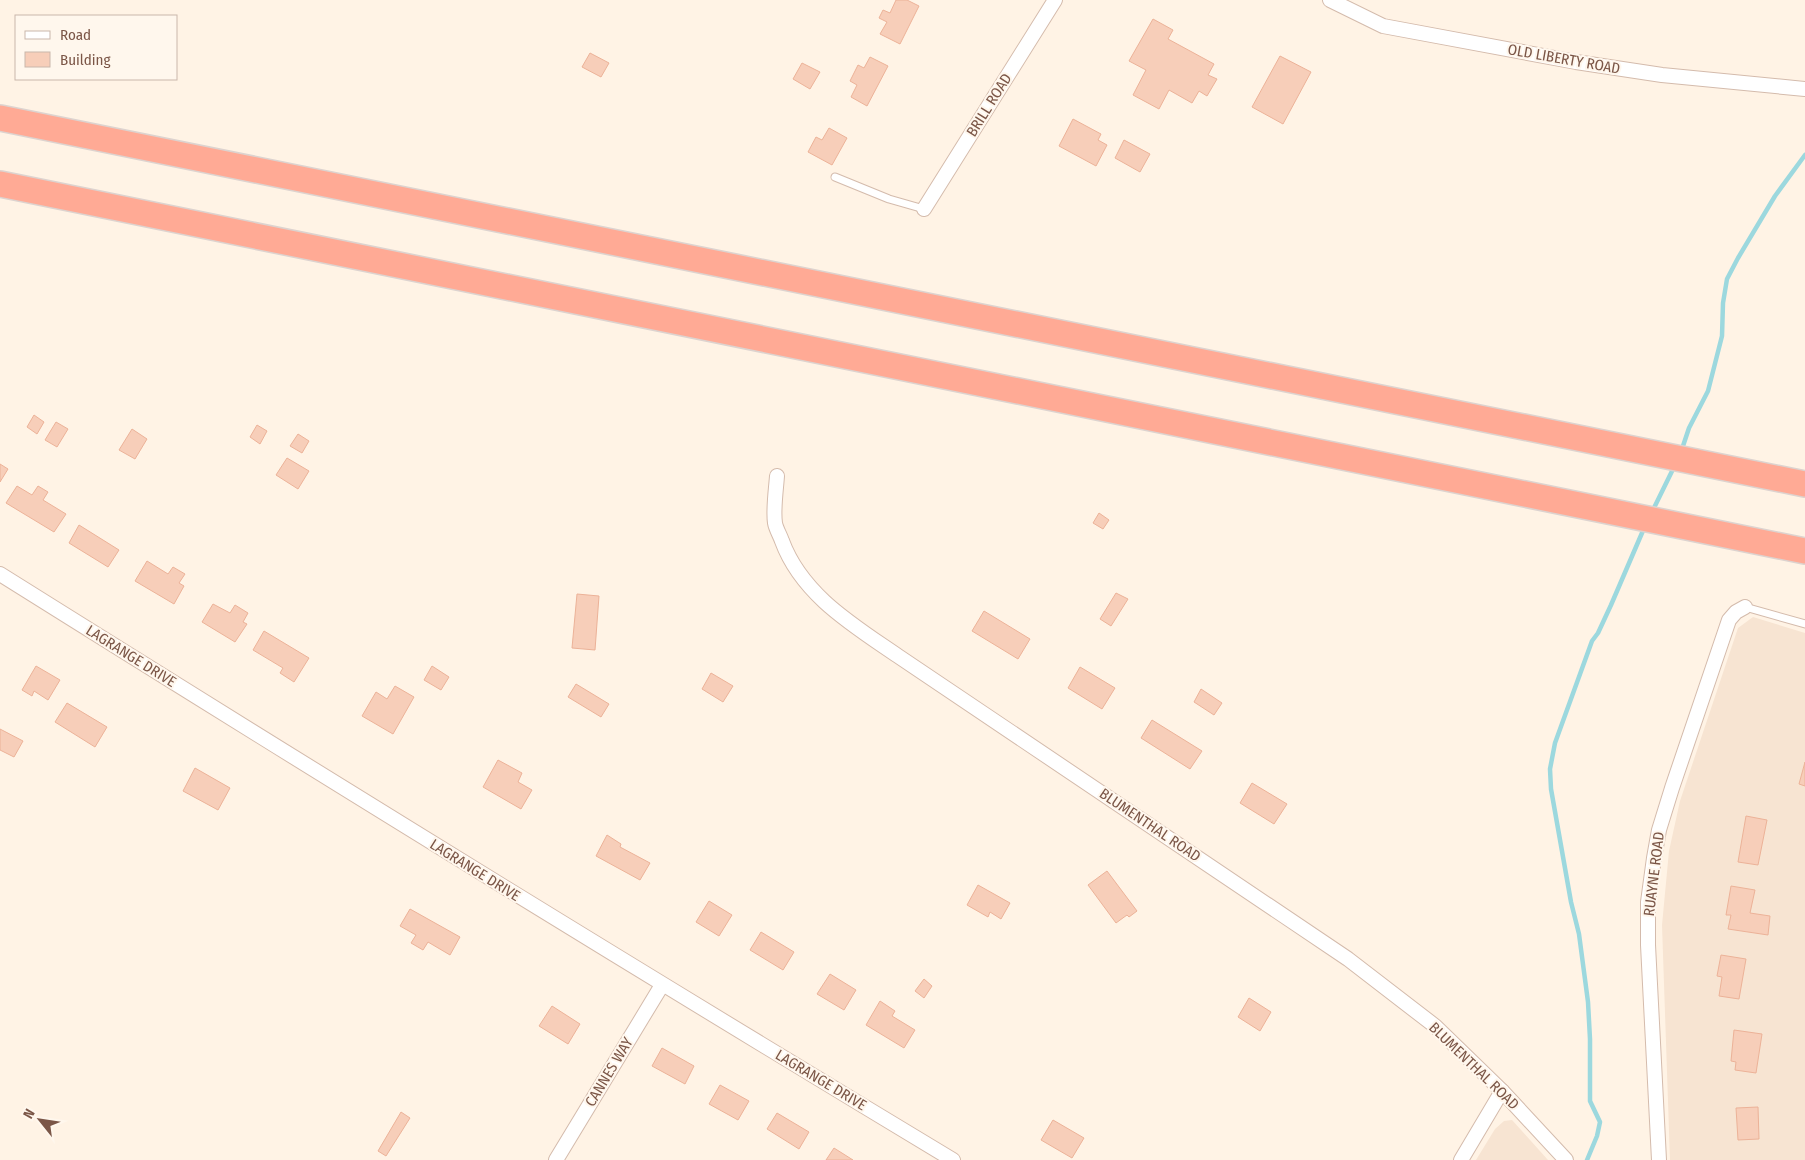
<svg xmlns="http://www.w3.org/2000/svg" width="1805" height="1160" viewBox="0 0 1805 1160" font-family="'Fira Sans Condensed',sans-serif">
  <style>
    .residential { fill: #f7e4d2 }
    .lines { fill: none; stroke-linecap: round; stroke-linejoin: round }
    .stream { stroke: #9cd8de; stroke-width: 4.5 }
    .building { fill: #f7ceb9; stroke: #ecb298 }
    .lane-casing { stroke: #d4bbac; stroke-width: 9 }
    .street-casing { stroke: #d4bbac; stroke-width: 16 }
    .highway-casing { stroke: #ddd3cf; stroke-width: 28 }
    .lane { stroke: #fff; stroke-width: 7 }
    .street { stroke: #fff; stroke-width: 14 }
    .highway { stroke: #ffaa95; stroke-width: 25 }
    .labels { text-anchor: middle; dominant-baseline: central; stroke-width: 4; stroke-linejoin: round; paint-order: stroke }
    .street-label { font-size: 15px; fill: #7b5647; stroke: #fff7ed }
  </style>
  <rect width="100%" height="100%" fill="#fff3e5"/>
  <g class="residential">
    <path d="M1753,617L1805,633V1160H1670L1662,925L1669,851L1680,801L1738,628Z"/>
    <path d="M1512,1120L1548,1160H1476L1495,1129L1504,1121Z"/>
  </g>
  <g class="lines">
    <g class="stream">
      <path d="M1681,452L1689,428L1708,391L1722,336L1723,303L1727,279L1738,258L1775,196L1805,155"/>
      <path d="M1652,512L1675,465"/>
      <path d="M1587,1160L1597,1136L1600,1122L1590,1101V1039L1588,1002L1579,934L1571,902L1551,789L1550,769L1555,743L1592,641L1598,633L1611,605L1645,526"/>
    </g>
  </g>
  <g class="building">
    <path d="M896,0H907L919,6L900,44L880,34L887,22L879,18L883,10L890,13Z"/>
    <path d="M1153,19L1173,30L1168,39L1214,64L1208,75L1217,79L1207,96L1199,91L1192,103L1169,90L1159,109L1133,95L1146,70L1129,61Z"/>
    <path d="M590,53L609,63L601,77L582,67Z"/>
    <path d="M1280,56L1311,72L1283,124L1252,107Z"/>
    <path d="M870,57L888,66L867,106L851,97L857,85L850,81L858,65L864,68Z"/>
    <path d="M802,63L820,72L810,89L793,79Z"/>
    <path d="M1073,119L1101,134L1098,140L1107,145L1096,166L1059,146Z"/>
    <path d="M829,128L847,138L832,165L808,152L816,137L822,140Z"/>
    <path d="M1124,140L1150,154L1140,172L1115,158Z"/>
    <path d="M34,415L44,422L37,434L27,427Z"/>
    <path d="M56,422L68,429L57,447L45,440Z"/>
    <path d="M257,425L267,431L260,444L250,437Z"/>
    <path d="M132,429L147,439L135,459L119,450Z"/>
    <path d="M298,434L309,441L302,453L290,446Z"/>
    <path d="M287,458L309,471L298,489L276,475Z"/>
    <path d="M0,464L8,469L0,482Z"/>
    <path d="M17,486L32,495L38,486L48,492L43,500L66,514L54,532L6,503Z"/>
    <path d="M1099,513L1109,520L1103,529L1093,523Z"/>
    <path d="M79,525L119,550L108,567L69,543Z"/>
    <path d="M147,561L168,574L173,567L185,574L179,583L184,586L174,604L135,581Z"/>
    <path d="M1116,593L1128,599L1111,626L1100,619Z"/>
    <path d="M577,594L599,596L595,650L572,648Z"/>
    <path d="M213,604L230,613L235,605L248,613L243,622L247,624L235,642L202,622Z"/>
    <path d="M984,611L1030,639L1018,659L972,631Z"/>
    <path d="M264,631L309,658L294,682L280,673L283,668L253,650Z"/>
    <path d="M36,666L60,680L48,700L34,691L32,696L22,690Z"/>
    <path d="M432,666L449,677L441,690L424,680Z"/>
    <path d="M1080,667L1115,688L1102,709L1068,688Z"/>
    <path d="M711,673L733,686L723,702L702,689Z"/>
    <path d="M576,684L609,704L601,717L568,697Z"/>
    <path d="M395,686L414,697L393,734L362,716L376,692L387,699Z"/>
    <path d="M1201,689L1222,703L1214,715L1194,702Z"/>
    <path d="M67,703L107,727L95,747L55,722Z"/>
    <path d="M1152,720L1202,751L1190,769L1141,738Z"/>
    <path d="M0,729L23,741L14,757L0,750Z"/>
    <path d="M498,760L522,773L518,782L532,790L521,809L483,787Z"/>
    <path d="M1805,762V786L1799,784Z"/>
    <path d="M195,768L230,788L218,810L183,791Z"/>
    <path d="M1252,783L1287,804L1274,824L1240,803Z"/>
    <path d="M1746,816L1767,820L1758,865L1738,862Z"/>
    <path d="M607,835L621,844L620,847L650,863L640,880L596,856Z"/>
    <path d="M1107,871L1137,911L1129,917L1127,915L1116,923L1088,885Z"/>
    <path d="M978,885L1010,903L1001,919L990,912L988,917L967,905Z"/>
    <path d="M1731,886L1755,890L1750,913L1770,916L1768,935L1728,929L1731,915H1726Z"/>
    <path d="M709,901L732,915L719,936L696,922Z"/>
    <path d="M410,909L460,937L450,955L428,942L423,950L411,943L416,935L400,926Z"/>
    <path d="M761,932L794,952L783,970L750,950Z"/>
    <path d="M1721,955L1746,959L1739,999L1719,996L1722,977L1717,976Z"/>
    <path d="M830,974L856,990L844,1010L817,994Z"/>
    <path d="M924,979L932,986L924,998L915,991Z"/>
    <path d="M1249,998L1271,1012L1260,1031L1238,1017Z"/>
    <path d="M880,1001L895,1011L892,1016L915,1030L904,1048L866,1025Z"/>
    <path d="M552,1006L580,1024L568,1044L539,1026Z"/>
    <path d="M1734,1030L1762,1034L1756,1073L1735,1070L1736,1062L1731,1061Z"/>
    <path d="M662,1048L694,1066L685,1084L652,1066Z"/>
    <path d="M720,1085L749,1101L738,1120L709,1104Z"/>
    <path d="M1758,1107L1759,1139L1738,1140L1736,1108Z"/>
    <path d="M401,1112L410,1118L386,1156L378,1151Z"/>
    <path d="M777,1113L809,1132L799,1149L767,1129Z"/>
    <path d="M1053,1120L1084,1138L1072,1158L1041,1140Z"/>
    <path d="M834,1148L853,1160H826Z"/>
  </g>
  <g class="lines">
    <g class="lane-casing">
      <g id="lane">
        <path d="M835,177L889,199L924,209"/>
        <path d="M1745,607L1805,624"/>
      </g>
    </g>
    <g class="street-casing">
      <g id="street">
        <path d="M1330,0L1383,26L1576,62L1662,75L1805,89"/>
        <path d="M924,209L1055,0"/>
        <path d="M777,476C776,490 773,510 775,523C776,529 780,535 782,541C802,595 853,625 898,656L1348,959L1435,1026L1502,1091L1566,1160"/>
        <path d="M0,574C316,772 634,968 953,1160"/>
        <path d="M556,1160L662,985"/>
        <path d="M1461,1160L1502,1091"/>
        <path d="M1659,1160L1648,945V902L1654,858L1659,830L1672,788L1729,620L1736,612L1745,607"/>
      </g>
    </g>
    <g class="highway-casing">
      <g id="highway">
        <path d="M0,118L1805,484"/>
        <path d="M0,184L1805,551"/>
      </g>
    </g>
    <use href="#lane" class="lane"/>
    <use href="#street" class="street"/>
    <use href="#highway" class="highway"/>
  </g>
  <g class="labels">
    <g class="street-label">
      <text transform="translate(1564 59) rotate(10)">OLD LIBERTY ROAD</text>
      <text transform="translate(989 105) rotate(-58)">BRILL ROAD</text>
      <text transform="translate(131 656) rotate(32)">LAGRANGE DRIVE</text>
      <text transform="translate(1150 825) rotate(34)">BLUMENTHAL ROAD</text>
      <text transform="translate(475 870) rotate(32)">LAGRANGE DRIVE</text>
      <text transform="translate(1654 874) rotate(-83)">RUAYNE ROAD</text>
      <text transform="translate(1474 1066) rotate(44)">BLUMENTHAL ROAD</text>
      <text transform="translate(609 1072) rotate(-59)">CANNES WAY</text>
      <text transform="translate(821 1080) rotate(31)">LAGRANGE DRIVE</text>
    </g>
  </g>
  <rect x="15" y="15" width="162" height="65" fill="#fff7ed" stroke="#cab7ab"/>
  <rect x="25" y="31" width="25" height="8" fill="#ffffff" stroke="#cab7ab"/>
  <text x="60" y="40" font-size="15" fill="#7b5647">Road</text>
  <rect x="25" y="52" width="25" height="15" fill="#f7ceb9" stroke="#cab7ab"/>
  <text x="60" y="65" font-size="15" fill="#7b5647">Building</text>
  <g transform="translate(40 1120) rotate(300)" stroke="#fff7ed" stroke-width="4" paint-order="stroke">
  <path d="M0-4L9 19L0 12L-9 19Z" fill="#7b5647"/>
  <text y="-8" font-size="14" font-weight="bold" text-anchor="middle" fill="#7b5647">N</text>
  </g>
</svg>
